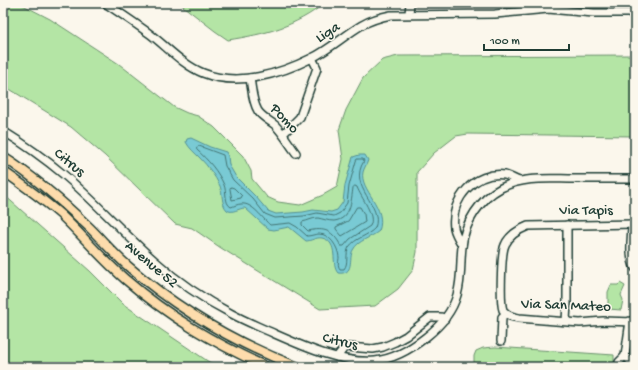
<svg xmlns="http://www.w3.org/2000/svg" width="638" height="370" viewBox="0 0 638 370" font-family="'Gochi Hand',sans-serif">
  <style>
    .green { fill: #b4e5a5; stroke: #6a916c }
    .water { fill: #79cad4; stroke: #559294 }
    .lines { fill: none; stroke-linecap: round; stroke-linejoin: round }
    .shore { stroke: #437574; stroke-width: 1 }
    .minor-casing { stroke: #1f3d34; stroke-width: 10 }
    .major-casing { stroke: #1f3d34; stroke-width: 11 }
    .minor { stroke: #fbf7ec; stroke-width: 7 }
    .major { stroke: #fddcac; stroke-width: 8 }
    .labels { text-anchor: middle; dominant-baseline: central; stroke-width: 3; stroke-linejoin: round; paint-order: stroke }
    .street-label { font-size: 15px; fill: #1f3d34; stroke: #fbf7ec }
  </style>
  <rect width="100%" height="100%" fill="#fbf7ec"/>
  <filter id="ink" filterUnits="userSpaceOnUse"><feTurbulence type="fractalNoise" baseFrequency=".025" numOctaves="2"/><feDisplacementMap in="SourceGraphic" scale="8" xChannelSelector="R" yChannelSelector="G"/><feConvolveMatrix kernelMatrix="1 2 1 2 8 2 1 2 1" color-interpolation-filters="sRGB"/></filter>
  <g filter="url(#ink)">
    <g class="green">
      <path d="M3,3H19L50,19L119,64L174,107L187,113L198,116L214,127L243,156L251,171L252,179L267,197L278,202L300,205L323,195L337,187L343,159L339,130L346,110L363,78L382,60L398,56L635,55V136L468,134L456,136L434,153L417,172V252L413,270L398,289L375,306L320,309L221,248L192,228L175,224L105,156L71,127L3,85Z"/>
      <path d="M179,3H325C295,27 265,34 228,40L215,31Z"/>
      <path d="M3,194L90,271L123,304L209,362L220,367H3Z"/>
      <path d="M620,283L625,286L621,295L623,300L621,310L608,309V292L611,285H618Z"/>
      <path d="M495,347L614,355V362L603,367H474V356L476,351L483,348Z"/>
    </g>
    <path class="water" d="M191,138L210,147L226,152L228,156L229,165L236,177L256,197L268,211L276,214L303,212L313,210L331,212L337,210L343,202L345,185L353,157L359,155H365L368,160C367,164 364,168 363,172C359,190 388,207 379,231C371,238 358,240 353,250C348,259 355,275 338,273C330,265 340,242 322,238C316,237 311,241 306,241L289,227L274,230L268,229L245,208C239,208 232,214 227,210C221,204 223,194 220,186C215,176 208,166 200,158C195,153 189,148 186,142L187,139Z"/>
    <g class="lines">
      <g class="shore">
        <path d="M197,147L199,146L223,155L225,166L233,180L253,199L265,214L275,218L304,216L317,213L334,216L340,213L347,203L349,186L356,161L357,159H363L364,161C347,188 384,204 375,228C368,236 355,238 349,247C345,254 349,263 344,269H340C337,265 339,261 339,257C338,247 330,234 319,234C315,234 311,236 307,236L297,227L290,223L270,225C263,219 252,202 241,204C238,204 234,206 231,207C224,203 227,192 224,185C218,171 208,160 197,150Z"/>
        <path d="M355,186L357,187C361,198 376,215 370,226L350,239L344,246H341C333,231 325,227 308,231L302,225V222C308,221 312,218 318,218C323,219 328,221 334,221C351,219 351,201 353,188Z"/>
        <path d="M231,187L234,188L242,196L241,198L232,200L230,189Z"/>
        <path d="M357,207H360L364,214L365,222L342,236L336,229V227L348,221Z"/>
      </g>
      <g class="minor-casing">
        <g id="minor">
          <path d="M105,3C120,13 135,23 150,34C167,47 183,65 203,73C238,87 280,74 312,58C330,49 345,35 362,25C371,20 381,17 391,15L495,14L548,9L594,13H635"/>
          <path d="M409,14L410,3"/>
          <path d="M250,78C252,89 252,101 258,111C263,118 269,120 275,125C283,133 289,144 296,153"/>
          <path d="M3,131C24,144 44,158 63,174C95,201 123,233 155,261C178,282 205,300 232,314C243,320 255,325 266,330C298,344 339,364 375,361C394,359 411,349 426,337C440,326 452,313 457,295C462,279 460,263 462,247C464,223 480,199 501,188C524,176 549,179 574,179C594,179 615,179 635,179"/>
          <path d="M283,134L300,117L317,68L312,58"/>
          <path d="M632,224C632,237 628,256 635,268"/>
          <path d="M635,224L528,226C518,230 509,235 505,245C501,253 500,302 503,310C506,316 513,317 519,318L580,323L603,321L635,322"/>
          <path d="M462,245C459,240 455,233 454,228C450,199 475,171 505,175C509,176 514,179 519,181"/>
          <path d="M566,321L567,303V225"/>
          <path d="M501,341L502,317L506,313"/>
          <path d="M625,356L631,362V367"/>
          <path d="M337,357L344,348L348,347L373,349L383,347L395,342L406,336L430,317H441L445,319"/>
          <path d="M619,367V362L625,356L630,321"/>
        </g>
      </g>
      <g class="major-casing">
        <g id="major">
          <path d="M3,157C35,177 63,202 90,228C103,241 115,255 129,267C180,311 235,343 298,367"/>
          <path d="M3,171C23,185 43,199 61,215C83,236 102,259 125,279C169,317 214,343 267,367"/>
        </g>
      </g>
      <use href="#minor" class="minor"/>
      <use href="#major" class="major"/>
    </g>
  </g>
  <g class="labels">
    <g class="street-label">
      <text transform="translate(328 33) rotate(-33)">Liga</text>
      <text transform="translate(284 119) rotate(47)">Pomo</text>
      <text transform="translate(69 163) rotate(40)">Citrus</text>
      <text x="586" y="211">Via Tapis</text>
      <text transform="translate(151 265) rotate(40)">Avenue 52</text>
      <text transform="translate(566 306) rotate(2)">Via San Mateo</text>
      <text transform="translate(340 342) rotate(13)">Citrus</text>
    </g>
  </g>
  <rect width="638" height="370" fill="none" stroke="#fbf7ec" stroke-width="16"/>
  <rect x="8" y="8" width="622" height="354" fill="none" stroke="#1f3d34" stroke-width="1.5" filter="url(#ink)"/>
  <path d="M484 44v6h85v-6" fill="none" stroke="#1f3d34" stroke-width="2"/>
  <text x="490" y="44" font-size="12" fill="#1f3d34" stroke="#fbf7ec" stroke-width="3" paint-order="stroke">100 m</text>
</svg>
